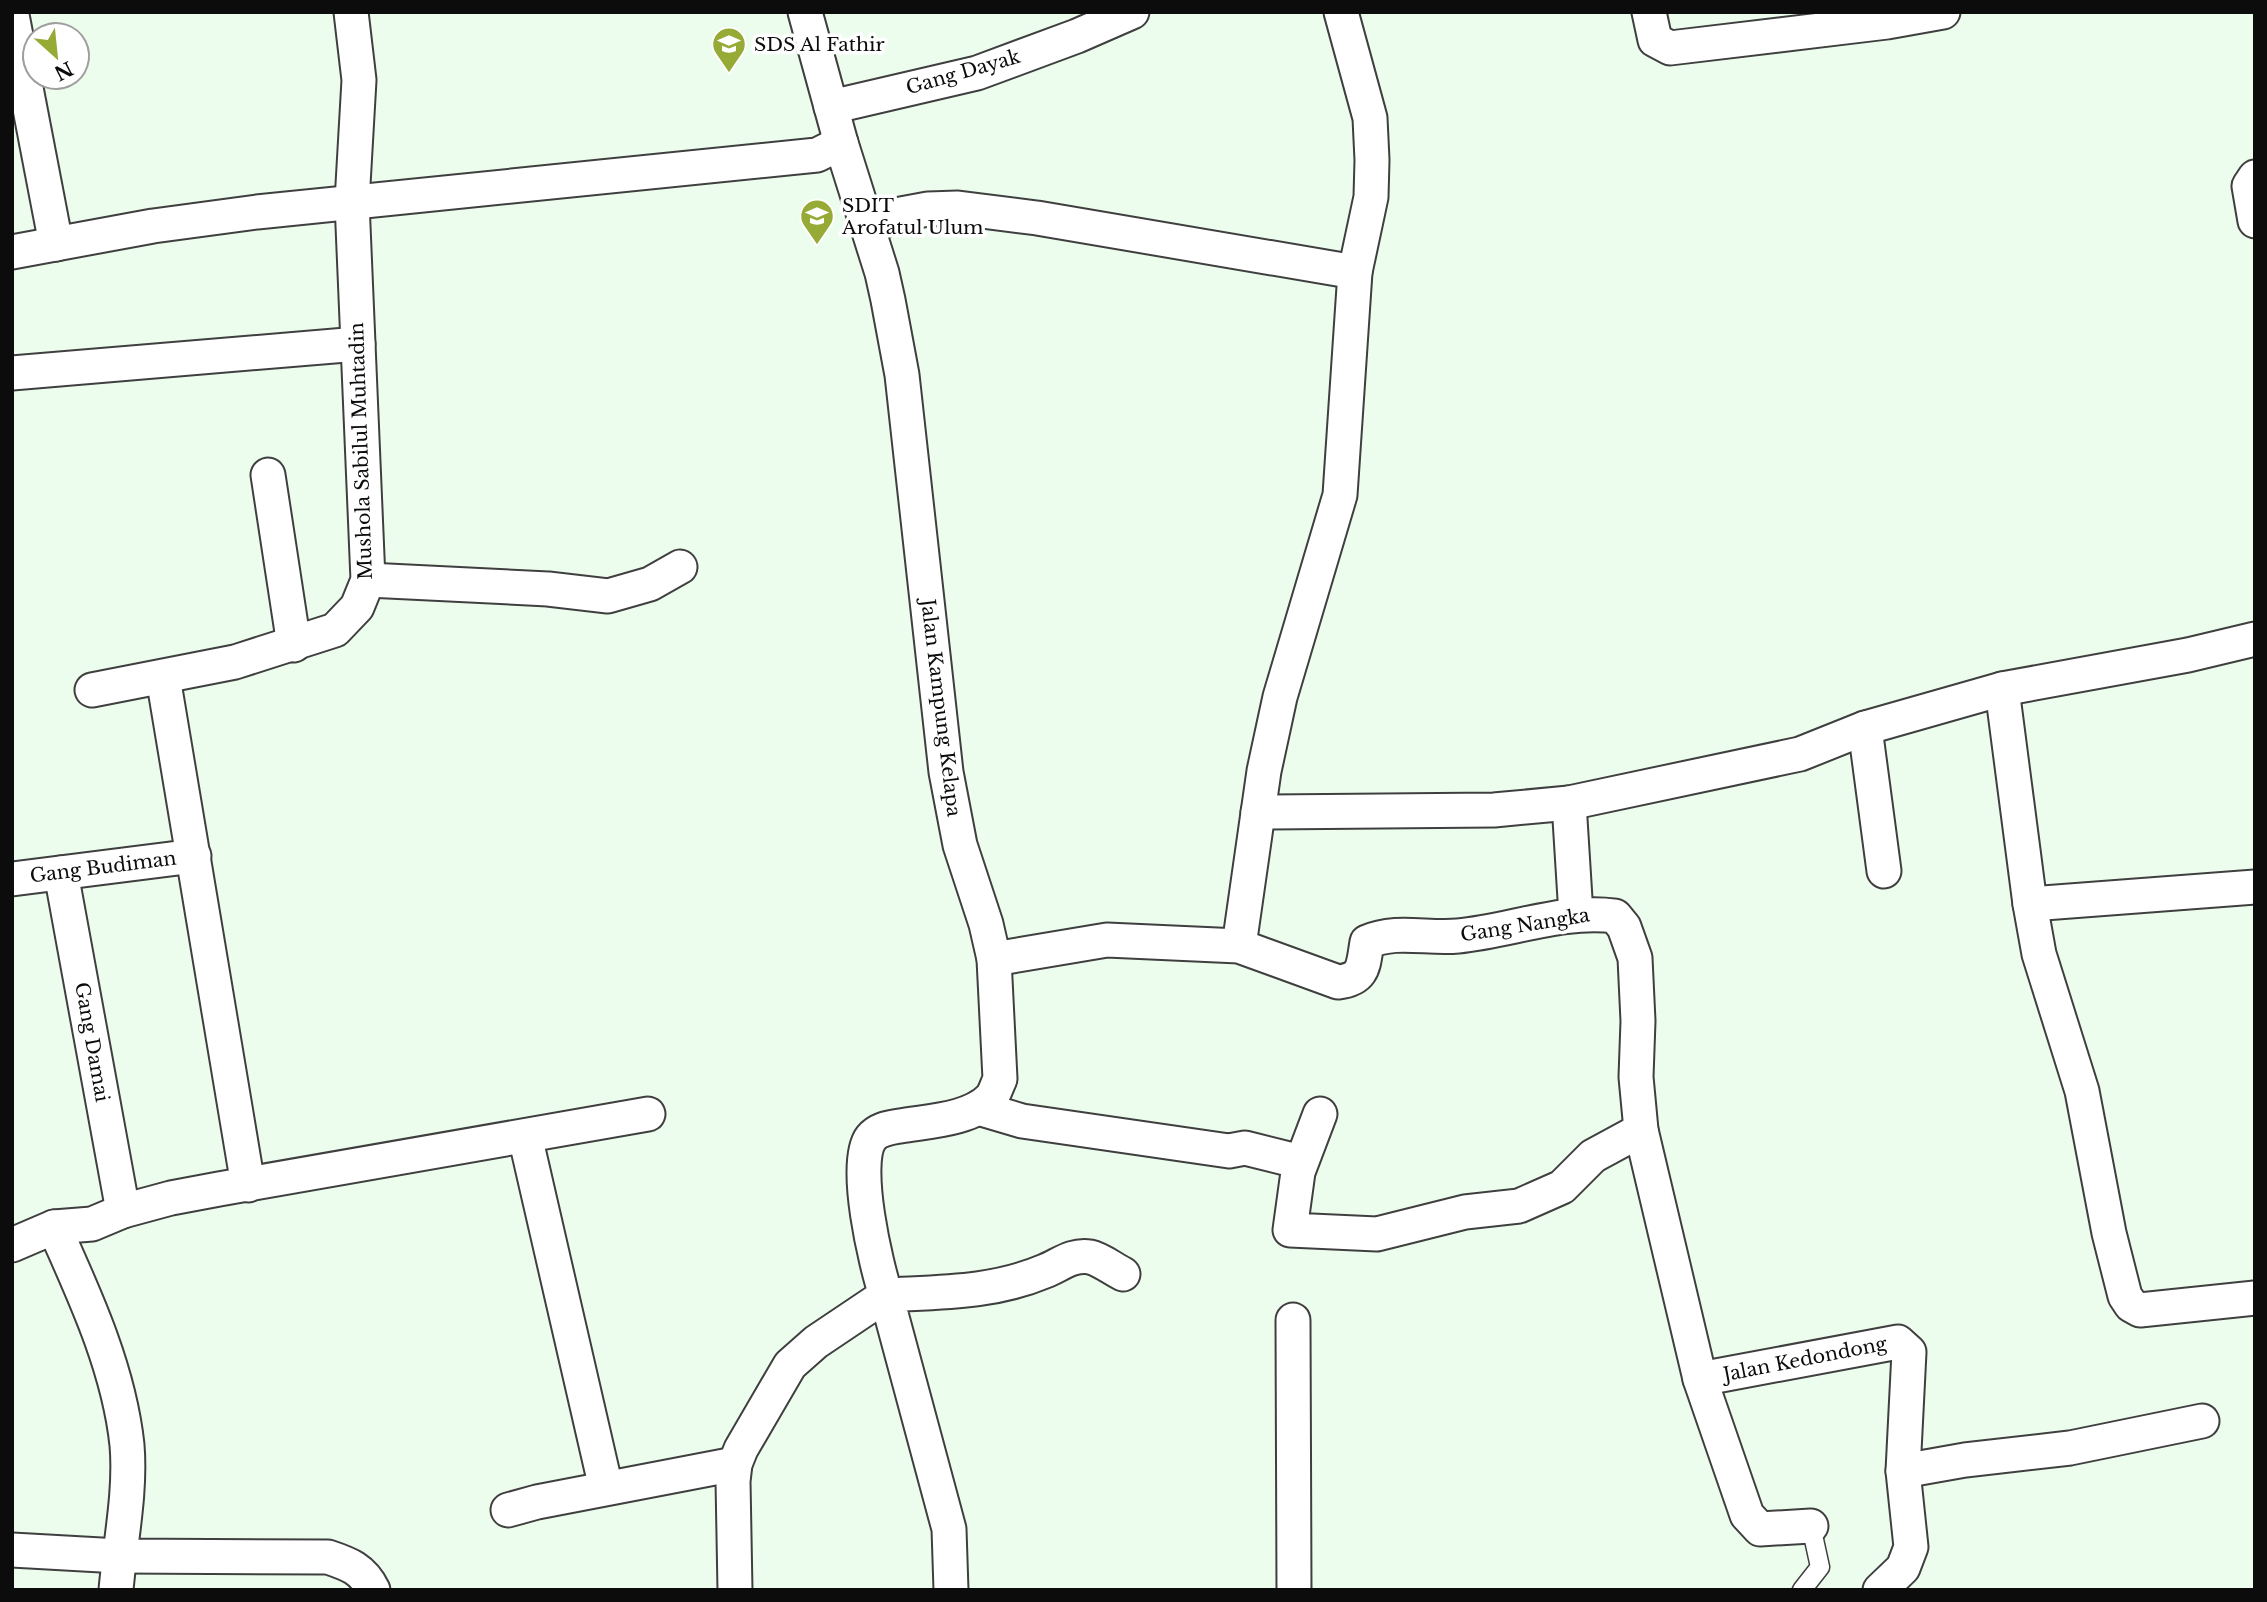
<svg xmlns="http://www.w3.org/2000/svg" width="2267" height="1602" viewBox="0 0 2267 1602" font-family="'Libre Baskerville',serif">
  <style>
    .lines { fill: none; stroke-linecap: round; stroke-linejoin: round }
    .service-casing { stroke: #3f3f3f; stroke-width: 21 }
    .minor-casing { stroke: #3f3f3f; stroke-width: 37 }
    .service { stroke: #fff; stroke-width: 18 }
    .minor { stroke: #fff; stroke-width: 33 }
    .labels { text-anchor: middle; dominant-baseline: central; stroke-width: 7; stroke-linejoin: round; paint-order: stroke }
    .poi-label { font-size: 19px; fill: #0c0c0c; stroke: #fff; text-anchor: start }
    .street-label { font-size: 19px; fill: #0c0c0c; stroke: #fff }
  </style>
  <rect width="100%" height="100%" fill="#edfded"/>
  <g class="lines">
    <g class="service-casing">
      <path id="service" d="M1802,1590L1820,1567L1811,1526"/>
    </g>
    <g class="minor-casing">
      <g id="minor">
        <path d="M1649,12L1655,40L1670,48L1887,22L1943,12"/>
        <path d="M12,15L56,244"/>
        <path d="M831,107L977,73L1077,36L1132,12"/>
        <path d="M2255,177L2249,186L2255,221"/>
        <path d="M868,226L901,214L928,209L958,208L1037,218L1355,272"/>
        <path d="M12,252L153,226L257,212L817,155L841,143"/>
        <path d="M12,373L358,344"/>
        <path d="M268,475L294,645"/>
        <path d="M368,580L548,589L608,596L650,584L680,567"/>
        <path d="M163,677L248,1185"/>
        <path d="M2002,689L2030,904L2039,954L2082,1091L2109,1233L2125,1296L2131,1305L2140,1310L2255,1298"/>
        <path d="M92,690L235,662L335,630L357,607L368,580L352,202L359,80L351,12"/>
        <path d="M1865,728L1884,871"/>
        <path d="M1569,803L1576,915"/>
        <path d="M1258,812L1494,810L1569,803L1800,754L1865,728L2002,689L2188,655L2255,639"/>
        <path d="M61,873L123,1211"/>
        <path d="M12,879L194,856"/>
        <path d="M2030,904L2255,887"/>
        <path d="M1239,946L1264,771L1280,697L1340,495L1355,272L1371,197L1372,160L1370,118L1341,12"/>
        <path d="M994,959L1107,940L1239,946L1338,982C1365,979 1363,965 1367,942C1396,929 1427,939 1458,936C1510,931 1563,909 1615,916L1624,927L1635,958L1638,1021L1636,1077L1641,1130L1700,1379L1747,1515L1760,1529L1811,1526"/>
        <path d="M978,1108L1022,1121L1229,1151L1245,1148L1301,1162"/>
        <path d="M1320,1114L1298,1172L1290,1230L1377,1234L1465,1212L1519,1206L1562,1187L1593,1156L1641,1130"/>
        <path d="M525,1136L606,1488"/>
        <path d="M54,1227L92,1224L123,1211L171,1198L219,1189L648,1114"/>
        <path d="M12,1245L54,1227C85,1296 119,1369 127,1445C131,1493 120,1543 116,1590"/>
        <path d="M1293,1320L1294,1590"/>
        <path d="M1700,1379L1898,1342L1909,1352L1903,1471L1911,1547L1903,1568L1880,1590"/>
        <path d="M1903,1471L1965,1460L2070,1448L2202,1421"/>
        <path d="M508,1510L537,1502L735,1464"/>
        <path d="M12,1550L119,1556L328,1557C349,1564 363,1569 373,1590"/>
        <path d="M735,1590L733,1481L735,1464L741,1449L790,1365L816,1342L886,1295C876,1266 852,1163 871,1138C878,1129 889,1128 900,1126C928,1121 970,1120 991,1098C995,1093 997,1085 1000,1079L994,959L986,924L960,845L946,772L902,375L888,300L882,273L841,143L805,12"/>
        <path d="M951,1590L949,1529L886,1295C941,1292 993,1293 1045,1271C1060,1265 1072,1254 1090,1257C1100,1259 1113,1269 1123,1274"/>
      </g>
    </g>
    <use href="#service" class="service"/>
    <use href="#minor" class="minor"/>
  </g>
  <defs>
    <g id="school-pin" transform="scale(1.75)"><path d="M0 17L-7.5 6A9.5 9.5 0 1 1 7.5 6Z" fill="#96aa36" stroke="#fff"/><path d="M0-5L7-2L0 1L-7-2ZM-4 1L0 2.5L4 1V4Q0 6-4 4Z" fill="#fff"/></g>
  </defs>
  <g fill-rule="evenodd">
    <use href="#school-pin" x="729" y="44"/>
    <use href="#school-pin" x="817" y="216"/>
  </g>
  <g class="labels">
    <g class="poi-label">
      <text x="754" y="44">SDS Al Fathir</text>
      <text x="842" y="205">SDIT<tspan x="842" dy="22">Arofatul Ulum</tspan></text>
    </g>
    <g class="street-label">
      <text transform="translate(963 72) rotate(-16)">Gang Dayak</text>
      <text transform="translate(361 451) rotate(-92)">Mushola Sabilul Muhtadin</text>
      <text transform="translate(941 708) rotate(83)">Jalan Kampung Kelapa</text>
      <text transform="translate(103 867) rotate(-7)">Gang Budiman</text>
      <text transform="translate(1525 925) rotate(-9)">Gang Nangka</text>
      <text transform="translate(92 1042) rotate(80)">Gang Damai</text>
      <text transform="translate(1805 1359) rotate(-11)">Jalan Kedondong</text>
    </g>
  </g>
  <rect width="2267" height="1602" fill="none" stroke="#0c0c0c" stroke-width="28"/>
  <g transform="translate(56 56) rotate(153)"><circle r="33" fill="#ffffff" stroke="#9e9e9e" stroke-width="2"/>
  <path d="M0-5L12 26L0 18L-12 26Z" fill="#96aa36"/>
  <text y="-10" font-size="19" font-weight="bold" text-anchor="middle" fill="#0c0c0c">N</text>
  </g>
</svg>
